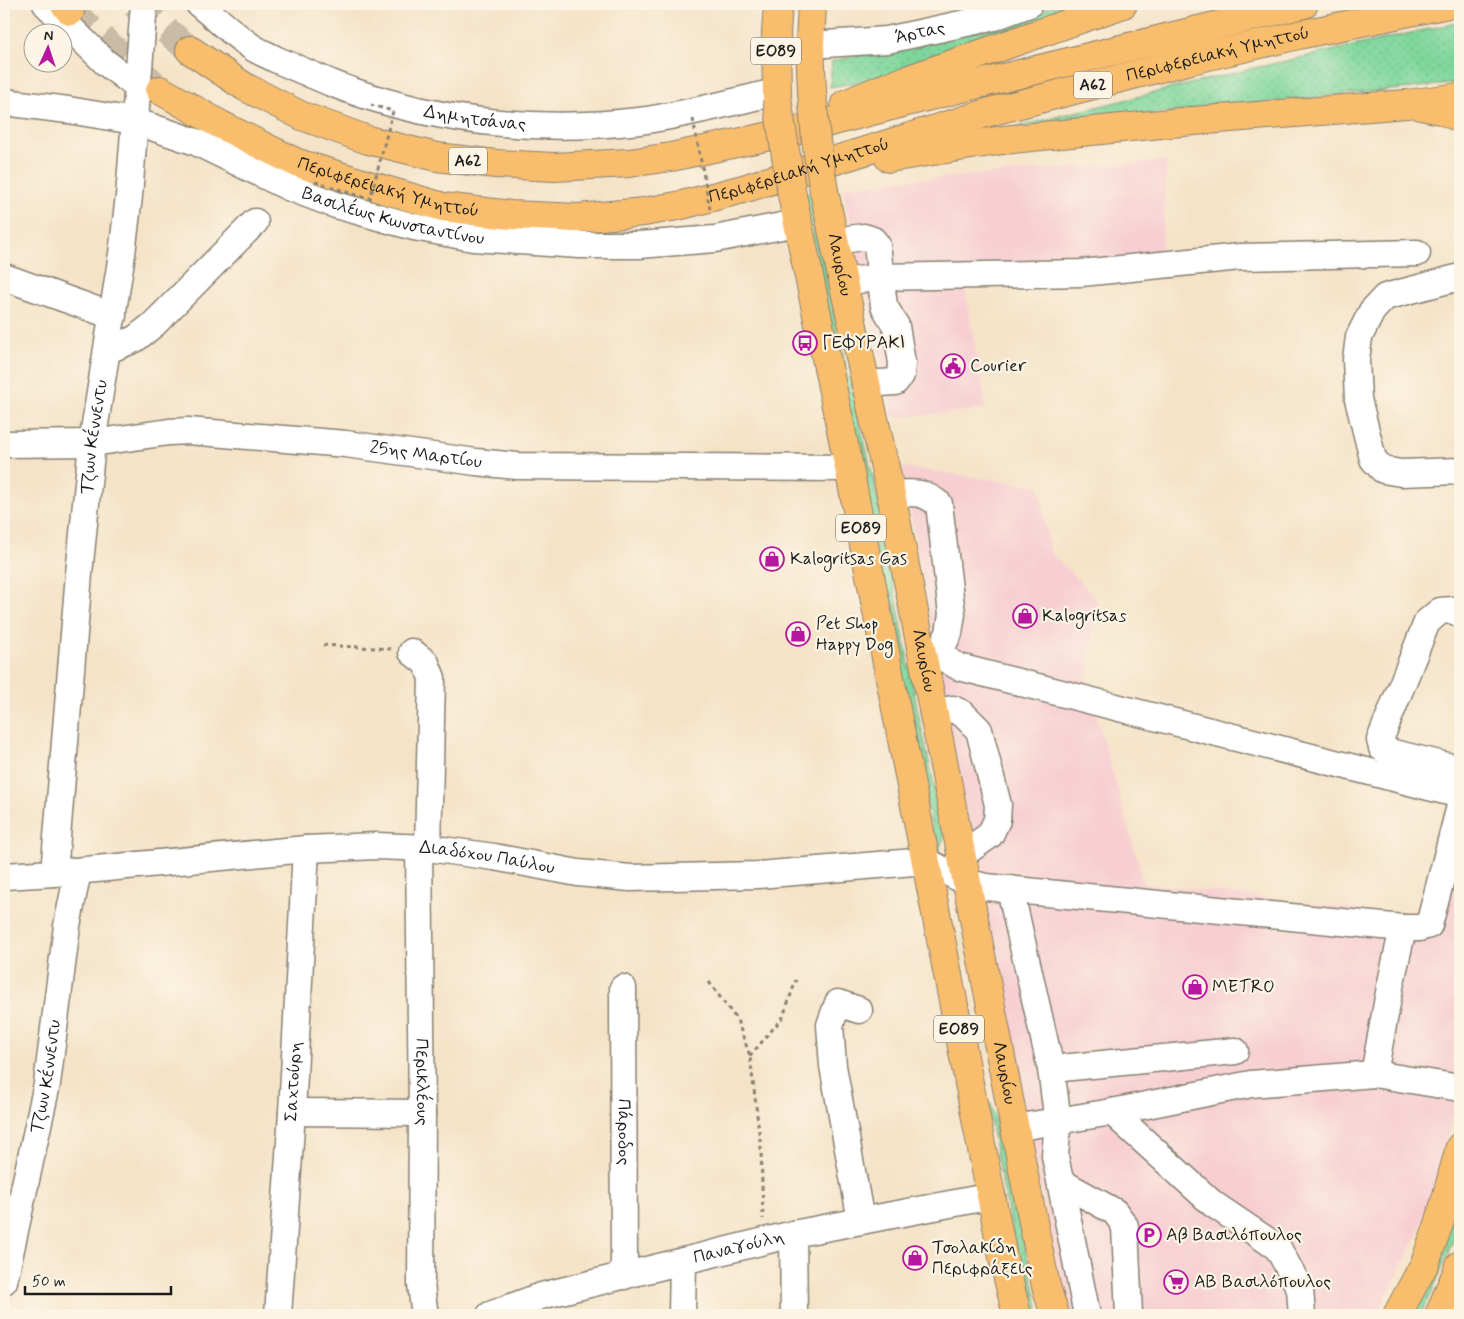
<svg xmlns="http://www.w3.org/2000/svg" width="1464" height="1319" viewBox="0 0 1464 1319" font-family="Mynerve,sans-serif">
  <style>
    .built { fill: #f7cfd2 }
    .grass { fill: url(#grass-dots); stroke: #4e7a5c }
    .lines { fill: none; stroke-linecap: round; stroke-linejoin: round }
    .highway-tunnel { stroke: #cabba6; stroke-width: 28; stroke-dasharray: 28 14; stroke-linecap: butt }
    .minor-casing { stroke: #888072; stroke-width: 29 }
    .major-casing { stroke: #888072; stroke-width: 30 }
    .highway-casing { stroke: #888072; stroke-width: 30 }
    .path { stroke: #888072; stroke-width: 3; stroke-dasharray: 4 4; stroke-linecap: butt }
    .minor { stroke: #fff; stroke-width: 26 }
    .major { stroke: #f9be6d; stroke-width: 28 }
    .highway { stroke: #f9be6d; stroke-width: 28 }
    .major-bridge-casing { stroke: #888072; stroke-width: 30; stroke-linecap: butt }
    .path-bridge { stroke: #888072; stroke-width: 3; stroke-dasharray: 4 4; stroke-linecap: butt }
    .major-bridge { stroke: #f9be6d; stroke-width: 28 }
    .labels { text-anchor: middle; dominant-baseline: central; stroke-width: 4.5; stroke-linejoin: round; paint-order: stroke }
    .shield { fill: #fcf5e5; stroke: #5f5d58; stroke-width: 1 }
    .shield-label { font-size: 16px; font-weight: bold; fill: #1c1c1c }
    .street-label { font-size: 18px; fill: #1c1c1c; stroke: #fcf5e5 }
    .poi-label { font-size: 18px; fill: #1c1c1c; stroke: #fcf5e5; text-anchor: start }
  </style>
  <defs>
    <pattern id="grass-dots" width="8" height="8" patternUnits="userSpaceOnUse" patternTransform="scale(1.25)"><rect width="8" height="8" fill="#7fd79c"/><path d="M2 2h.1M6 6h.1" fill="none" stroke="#6db886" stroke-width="1.8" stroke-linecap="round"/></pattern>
  </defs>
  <rect width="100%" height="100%" fill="#fcf5e5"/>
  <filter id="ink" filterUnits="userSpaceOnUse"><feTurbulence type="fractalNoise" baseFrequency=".02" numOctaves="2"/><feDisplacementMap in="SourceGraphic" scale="10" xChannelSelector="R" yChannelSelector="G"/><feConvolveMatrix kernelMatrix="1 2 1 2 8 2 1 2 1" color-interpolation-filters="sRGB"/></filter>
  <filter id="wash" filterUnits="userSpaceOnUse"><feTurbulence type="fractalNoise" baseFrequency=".0096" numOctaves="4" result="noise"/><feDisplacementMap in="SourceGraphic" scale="20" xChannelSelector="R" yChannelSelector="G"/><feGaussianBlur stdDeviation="1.12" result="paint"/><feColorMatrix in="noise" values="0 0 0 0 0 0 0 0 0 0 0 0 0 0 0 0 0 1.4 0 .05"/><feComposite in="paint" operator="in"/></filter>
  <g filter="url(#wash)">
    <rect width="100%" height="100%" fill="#f5e3c8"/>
    <g class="built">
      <path d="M1167,161L1161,261L963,277L986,409L893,418L843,188L896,181Z"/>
      <path d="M902,467L1039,486L1050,552L1097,599L1087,683L1144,883L1417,917L1445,809L1460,813V1094L1418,1235L1376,1315H1067L1022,1095L944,699Z"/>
    </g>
    <g class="grass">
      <path d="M1057,4H1075L1035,21L881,78L830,87L832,61L1002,26L1017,22Z"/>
      <path d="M1460,22V83L1011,128L1250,69Z"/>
      <path d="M813,192L835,319L875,486L917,708L945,835L937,855L804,193Z"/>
      <path d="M987,1104H991L1010,1176L1040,1315H1030L1001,1178Z"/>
      <path d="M1460,1191V1219L1455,1236L1430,1297L1420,1315H1410Z"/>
    </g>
  </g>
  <g filter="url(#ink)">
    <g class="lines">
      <g class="highway-tunnel">
        <path d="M134,4L190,50"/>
        <path d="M70,11L154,84"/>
      </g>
      <g class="minor-casing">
        <g id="minor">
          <path d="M46,4L106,63L137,86"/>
          <path id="s1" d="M199,4C216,18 233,34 252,47C259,52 268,55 275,59C294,67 312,75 331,83C429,122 535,133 639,121C686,115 731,102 776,92"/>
          <path id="s2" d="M810,45L887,40L994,17L1029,4"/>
          <path id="s3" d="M4,102L68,110L134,121L196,142L288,187L336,205L414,227L473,238L580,245H639L715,239L797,223"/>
          <path d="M834,241L864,237L873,240L877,245L884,306L896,326L902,363L901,375L895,382L865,384"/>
          <path d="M4,277L113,316"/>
          <path d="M1460,277L1385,297L1372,311L1359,337L1356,360L1358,399L1373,459L1383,470L1401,473L1460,471"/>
          <path d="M843,282L880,277L1081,273L1240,257L1417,253"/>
          <path d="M108,350L135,339L153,325L255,222"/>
          <path id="s4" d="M4,444L92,443L169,432L188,431L346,444L476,462L517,466L849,468"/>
          <path d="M891,494C912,493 921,490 939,504L952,614L949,633L941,649L925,652"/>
          <path d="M1460,614L1453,610L1440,611L1427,622L1380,740L1382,748L1389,752L1460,769"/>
          <path d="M941,649L947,660L959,667L1460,795"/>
          <path d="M412,652L426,663L432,678L428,848"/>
          <path d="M933,712L953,709L963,714L979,730L998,805L997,820L990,835L960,856"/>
          <path id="s5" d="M419,847L422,1113L421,1284L424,1309L426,1315"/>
          <path id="s6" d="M54,873L79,574L92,443L122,254L129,196L144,4"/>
          <path id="s7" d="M4,876L54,873L306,849L377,846L428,848L494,857L578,873L630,878L758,875L926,861L966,882L986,887L1403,928"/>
          <path d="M1010,889L1051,1069L1058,1122L1055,1156L1087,1315"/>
          <path id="s8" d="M623,988L624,1276"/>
          <path d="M859,1010L838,1003L830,1025L833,1066L861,1221"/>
          <path d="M1051,1069L1235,1051"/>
          <path d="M1374,1074L1390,987L1403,928H1419L1429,925L1460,806"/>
          <path d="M292,1112L422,1113"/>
          <path d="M1112,1112L1213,1204L1278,1248L1300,1289L1302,1315"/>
          <path d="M1014,1128L1112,1112L1251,1084L1374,1074L1460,1088"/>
          <path d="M1061,1182L1115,1212L1125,1226L1129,1315"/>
          <path d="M793,1234L794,1315"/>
          <path id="s9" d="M4,1281L47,1084L67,926L78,871"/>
          <path id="s10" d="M278,1315L292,1112L306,849"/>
          <path id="s11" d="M490,1315L541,1296L793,1234L992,1196"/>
          <path d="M682,1315L683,1261"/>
        </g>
      </g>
      <g class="major-casing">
        <g id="major">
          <path d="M812,91L810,45L812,4"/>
          <path d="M777,98L776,33L778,4"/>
          <path id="s12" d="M824,191L843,282L891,494L1038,1247L1046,1286L1055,1315"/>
          <path d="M792,195L849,468L1004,1262L1017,1315"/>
          <path d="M1397,1315L1425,1263L1440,1221L1460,1147"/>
          <path d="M1439,1315L1460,1265"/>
        </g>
      </g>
      <g class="highway-casing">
        <g id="highway">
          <path d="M64,4L70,11"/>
          <path d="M190,50L245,87L302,116L368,140L437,157L496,164L554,167L629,163L671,157L803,129L930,96L1304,4"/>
          <path id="s13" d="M160,90L221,125L295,162L369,185L443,207L511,215L579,218L644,212L682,205L743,189L993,111L1191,60L1303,34L1448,4"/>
          <path d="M845,104L881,89L1123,4"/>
          <path d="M1421,106L1441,110L1460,118"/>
          <path d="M889,158L1003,140L1181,122L1407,104L1460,97"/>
        </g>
      </g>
      <g class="path">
        <path d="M323,645L392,649"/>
        <path d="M709,982L737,1020L750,1056L761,1148L763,1219"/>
        <path d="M750,1056L783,1017L796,980"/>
      </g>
      <use href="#minor" class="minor"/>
      <use href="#major" class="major"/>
      <use href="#highway" class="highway"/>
      <g class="major-bridge-casing">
        <g id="major-bridge">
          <path d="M812,91L816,141L824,191"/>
          <path d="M777,98L792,195"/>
        </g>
      </g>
      <g class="path-bridge">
        <path d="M693,119L710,209"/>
        <path d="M315,182L370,199L393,111L371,105"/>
      </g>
      <use href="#major-bridge" class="major-bridge"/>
    </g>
  </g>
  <defs>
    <g id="bus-ring" transform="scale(1.25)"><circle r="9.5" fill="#fcf5e5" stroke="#b5179e" stroke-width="1.5"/><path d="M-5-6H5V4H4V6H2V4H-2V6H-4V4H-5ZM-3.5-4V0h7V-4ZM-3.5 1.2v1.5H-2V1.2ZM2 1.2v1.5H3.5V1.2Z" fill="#b5179e"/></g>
    <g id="civic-ring" transform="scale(1.25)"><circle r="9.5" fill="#fcf5e5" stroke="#b5179e" stroke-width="1.5"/><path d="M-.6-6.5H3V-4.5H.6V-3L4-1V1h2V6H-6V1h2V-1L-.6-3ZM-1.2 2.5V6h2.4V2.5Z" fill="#b5179e"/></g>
    <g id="shop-ring" transform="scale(1.25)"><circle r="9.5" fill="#fcf5e5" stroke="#b5179e" stroke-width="1.5"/><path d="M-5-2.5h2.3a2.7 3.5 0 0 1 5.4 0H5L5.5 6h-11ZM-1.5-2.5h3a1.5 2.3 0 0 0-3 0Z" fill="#b5179e"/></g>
    <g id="parking-ring" transform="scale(1.25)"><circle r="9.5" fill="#fcf5e5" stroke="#b5179e" stroke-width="1.5"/><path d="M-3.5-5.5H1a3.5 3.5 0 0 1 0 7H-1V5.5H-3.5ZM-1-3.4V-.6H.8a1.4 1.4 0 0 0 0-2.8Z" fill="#b5179e"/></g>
    <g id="supermarket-ring" transform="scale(1.25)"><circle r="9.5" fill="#fcf5e5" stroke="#b5179e" stroke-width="1.5"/><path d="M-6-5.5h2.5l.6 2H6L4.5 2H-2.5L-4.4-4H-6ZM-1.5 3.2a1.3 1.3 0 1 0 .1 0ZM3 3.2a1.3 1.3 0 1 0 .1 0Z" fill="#b5179e"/></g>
  </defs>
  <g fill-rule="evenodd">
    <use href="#bus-ring" x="805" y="343"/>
    <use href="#civic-ring" x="953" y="366"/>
    <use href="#shop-ring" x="772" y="559"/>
    <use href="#shop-ring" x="1025" y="616"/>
    <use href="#shop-ring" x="798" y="634"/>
    <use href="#shop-ring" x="1195" y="987"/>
    <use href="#parking-ring" x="1149" y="1235"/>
    <use href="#shop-ring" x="915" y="1258"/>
    <use href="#supermarket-ring" x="1176" y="1282"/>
  </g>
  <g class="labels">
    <g class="shield">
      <rect x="751" y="37.5" width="50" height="27" rx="4"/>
      <rect x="1074" y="71.5" width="38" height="27" rx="4"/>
      <rect x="449" y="147.5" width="38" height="27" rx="4"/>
      <rect x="836" y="514.5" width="50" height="27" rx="4"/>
      <rect x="934" y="1015.5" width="50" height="27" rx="4"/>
    </g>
    <g class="shield-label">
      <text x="776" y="51">ΕΟ89</text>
      <text x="1093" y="85">Α62</text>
      <text x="468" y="161">Α62</text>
      <text x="861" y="528">ΕΟ89</text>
      <text x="959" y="1029">ΕΟ89</text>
    </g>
    <g class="street-label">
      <text stroke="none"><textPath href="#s2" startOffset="111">Άρτας</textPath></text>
      <text stroke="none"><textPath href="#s13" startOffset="1105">Περιφερειακή Υμηττού</textPath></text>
      <text stroke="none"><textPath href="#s1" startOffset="304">Δημητσάνας</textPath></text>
      <text stroke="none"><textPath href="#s13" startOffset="670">Περιφερειακή Υμηττού</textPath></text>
      <text stroke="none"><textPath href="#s13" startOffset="250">Περιφερειακή Υμηττού</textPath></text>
      <text stroke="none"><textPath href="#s3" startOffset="409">Βασιλέως Κωνσταντίνου</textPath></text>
      <text stroke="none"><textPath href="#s12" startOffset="75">Λαυρίου</textPath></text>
      <text stroke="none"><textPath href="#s6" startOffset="438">Τζων Κέννεντυ</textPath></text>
      <text stroke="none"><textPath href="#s4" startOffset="424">25ης Μαρτίου</textPath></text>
      <text stroke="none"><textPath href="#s12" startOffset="480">Λαυρίου</textPath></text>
      <text stroke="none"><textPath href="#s7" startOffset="485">Διαδόχου Παύλου</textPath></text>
      <text stroke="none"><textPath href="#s12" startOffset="900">Λαυρίου</textPath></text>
      <text stroke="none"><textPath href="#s9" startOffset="209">Τζων Κέννεντυ</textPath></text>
      <text stroke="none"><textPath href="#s5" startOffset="235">Περικλέους</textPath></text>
      <text stroke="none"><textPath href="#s10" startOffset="234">Σαχτούρη</textPath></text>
      <text stroke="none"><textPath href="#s8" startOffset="144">Πάροδος</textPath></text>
      <text stroke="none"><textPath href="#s11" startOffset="258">Παναγούλη</textPath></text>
    </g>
    <g class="poi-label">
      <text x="822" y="343">ΓΕΦΥΡΑΚΙ</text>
      <text x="970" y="366">Courier</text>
      <text x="790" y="559">Kalogritsas Gas</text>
      <text x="1042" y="616">Kalogritsas</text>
      <text x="816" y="624">Pet Shop<tspan x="816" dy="21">Happy Dog</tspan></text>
      <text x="1212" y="987">METRO</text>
      <text x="1166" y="1235">Αβ Βασιλόπουλος</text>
      <text x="932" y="1248">Τσολακίδη<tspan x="932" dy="21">Περιφράξεις</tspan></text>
      <text x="1194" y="1282">ΑΒ Βασιλόπουλος</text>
    </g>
  </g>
  <rect width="1464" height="1319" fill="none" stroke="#fcf5e5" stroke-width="20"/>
  <g transform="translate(48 48) rotate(3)"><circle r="24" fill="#fcf5e5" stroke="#a29e95"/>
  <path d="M0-4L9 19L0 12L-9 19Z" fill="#b5179e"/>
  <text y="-8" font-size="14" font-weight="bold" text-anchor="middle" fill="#1c1c1c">N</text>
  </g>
  <path d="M25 1286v8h146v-8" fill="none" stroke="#1c1c1c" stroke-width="2.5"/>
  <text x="32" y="1286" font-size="15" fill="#1c1c1c" stroke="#fcf5e5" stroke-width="4" paint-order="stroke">50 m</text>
</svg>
